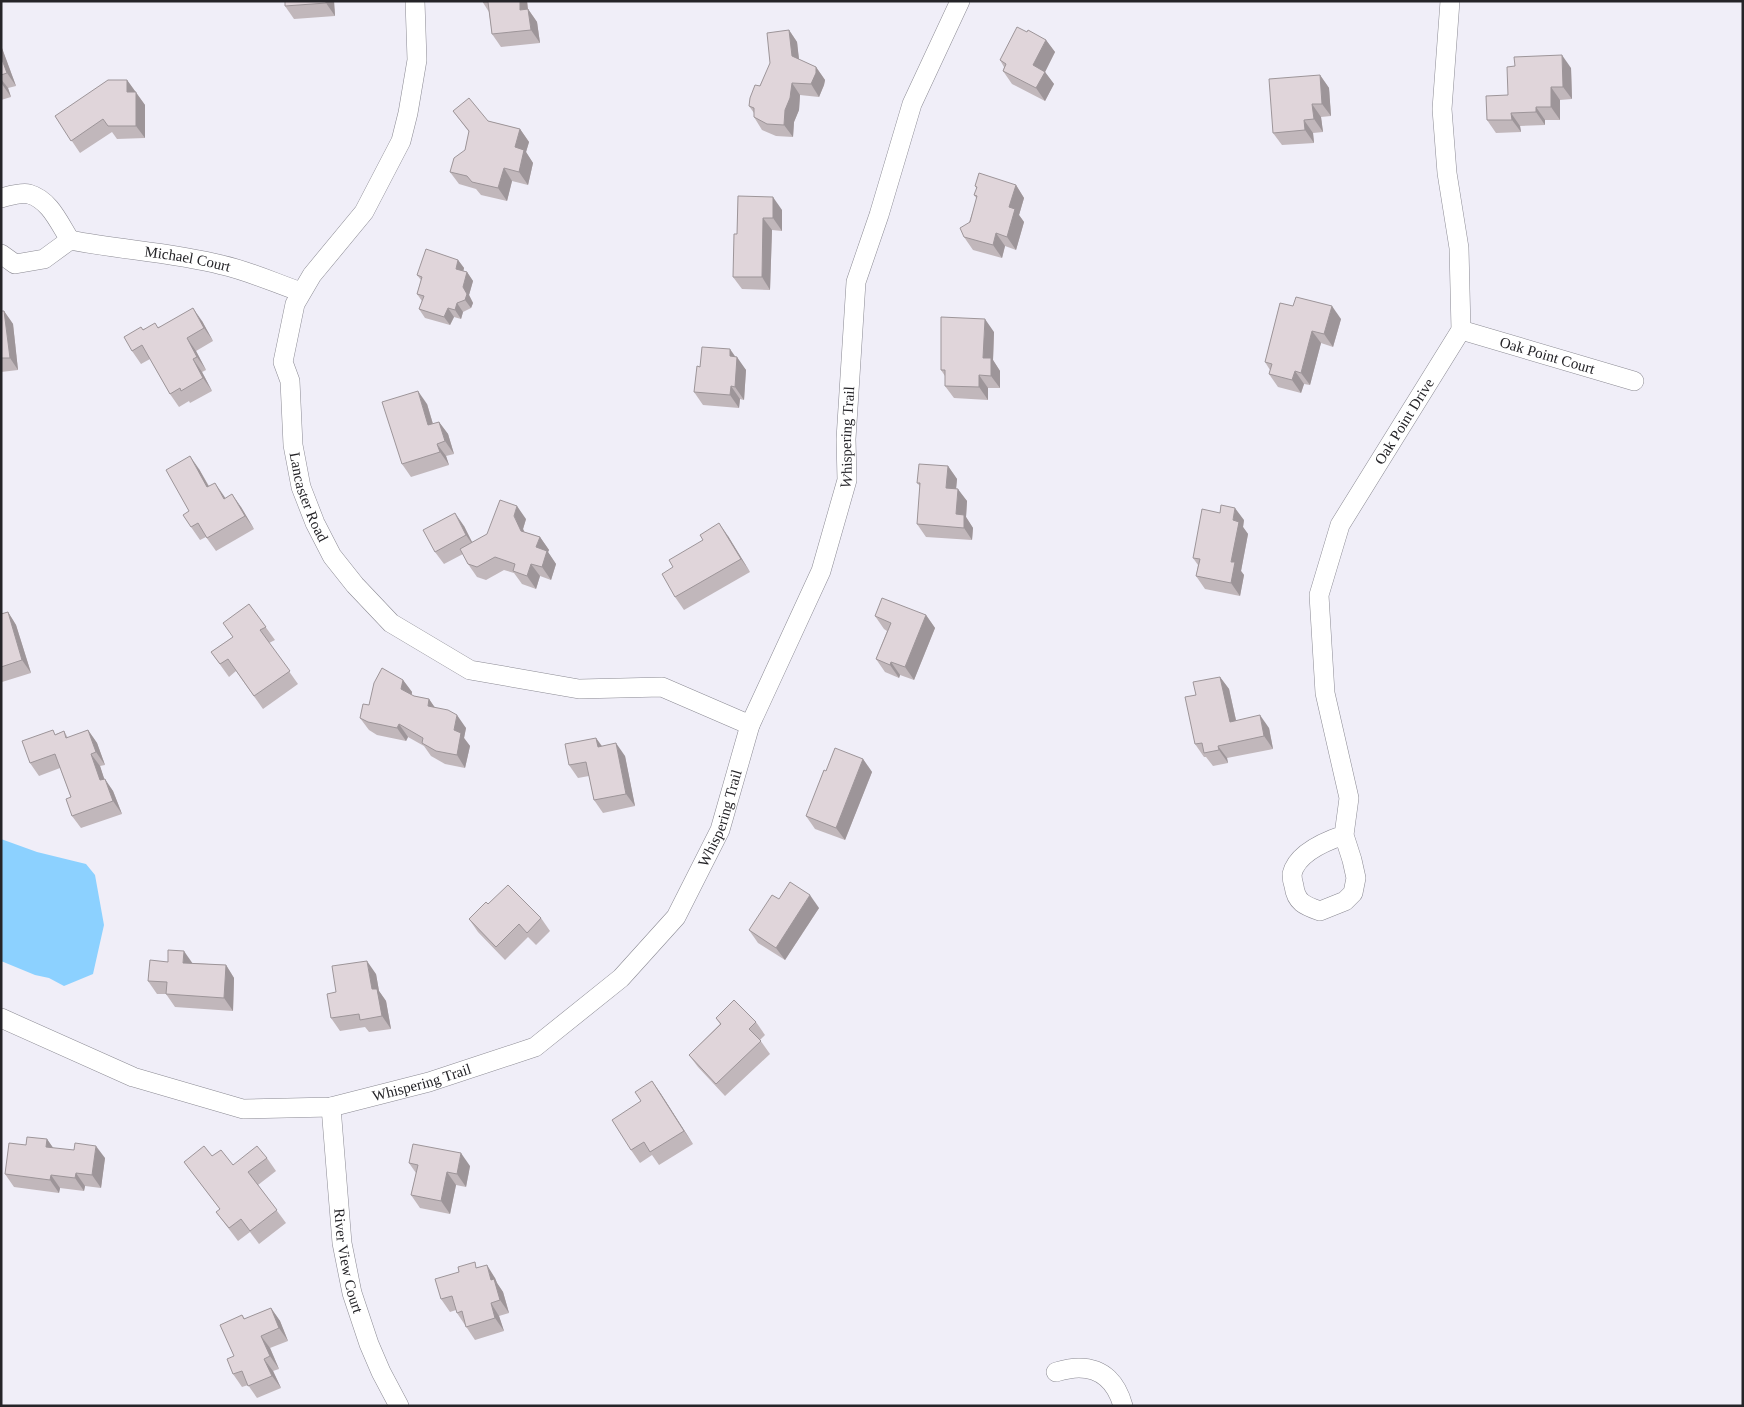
<svg xmlns="http://www.w3.org/2000/svg" width="1744" height="1407" viewBox="0 0 1744 1407" font-family="'Times New Roman',serif">
  <style>
    .water { fill: #8cd1ff }
    .lines { fill: none; stroke-linecap: round; stroke-linejoin: round }
    .minor-casing { stroke: #8b8a93; stroke-width: 20 }
    .minor { stroke: #fff; stroke-width: 19 }
    .wall { fill: #c1b7bb }
    .shaded-wall { fill: #9d9599 }
    .building { fill: #e0d5da; stroke: #9d9599 }
    .labels { text-anchor: middle; dominant-baseline: central; stroke-width: 4.5; stroke-linejoin: round; paint-order: stroke }
    .street-label { font-size: 15px; fill: #252428; stroke: #fdfdff }
  </style>
  <rect width="100%" height="100%" fill="#f0eef8"/>
  <path class="water" d="M1,839L37,852L86,864L95,875L104,925L93,974L64,986L49,978L35,975L1,961Z"/>
  <g class="lines">
    <g class="minor-casing">
      <g id="minor">
        <path id="s1" d="M415,1L417,60L408,113L401,141L364,212L312,275L295,304L283,362L290,381L293,445L301,487L315,523L332,556L355,585L391,623L470,670L579,689L662,687L750,725"/>
        <path d="M1,198C9,196 21,192 29,194C50,200 59,223 70,240"/>
        <path id="s2" d="M1,254L15,264L44,259L70,240C120,250 172,252 222,265C249,271 275,283 301,292"/>
        <path id="s3" d="M1461,330L1634,381"/>
        <path id="s4" d="M1344,835C1326,841 1297,853 1292,874C1292,878 1293,883 1294,886C1296,903 1306,906 1320,911L1345,901L1353,893L1356,878L1352,860L1344,835L1349,798L1325,693L1319,595L1340,525L1461,330L1459,248L1447,173L1442,109L1450,1"/>
        <path id="s5" d="M1,1018L133,1077L243,1109L331,1107L429,1082L535,1047L621,978L676,917L720,830L750,725L821,571L847,480L846,439L856,282L879,215L912,104L960,1"/>
        <path id="s6" d="M331,1107L342,1243L352,1293L369,1344L381,1372L399,1406"/>
        <path d="M1056,1372C1063,1370 1072,1368 1079,1368C1104,1368 1117,1384 1123,1406"/>
      </g>
    </g>
    <use href="#minor" class="minor"/>
  </g>
  <g class="wall">
    <path d="M334,1L335,16L294,19L285,6Z"/>
    <path d="M482,1H527L528,9L537,22L540,43L501,47L492,34L489,12Z"/>
    <path d="M789,30L797,42L799,60L816,67L825,80L824,85L819,97L800,95L799,110L794,122L793,137L776,136L762,130L754,117V113L749,106Z"/>
    <path d="M1027,32L1046,40L1055,52L1045,72L1054,84L1045,101L1012,84L1003,71L1004,67L1000,60Z"/>
    <path d="M1,46L16,86L8,88L11,97L1,100Z"/>
    <path d="M1571,68L1572,99L1560,100V120H1545V125L1520,126L1521,132L1496,133L1487,120Z"/>
    <path d="M1320,75L1329,88L1331,116L1321,117L1323,132L1313,133L1314,143L1282,145L1273,133Z"/>
    <path d="M127,80L145,105V138L117,139L112,132L80,153L55,116Z"/>
    <path d="M453,111L488,121L520,129L529,142L526,152L533,163L528,185L512,181L507,201L481,195L476,189L459,184L450,172L465,150L469,132Z"/>
    <path d="M1016,185L1024,198L1019,215L1024,222L1016,250L1005,246L1002,258L973,250L964,237L977,199L974,195L977,189L975,186Z"/>
    <path d="M738,196L782,210V231L772,230L770,290L742,289L733,277L737,234Z"/>
    <path d="M458,260L464,268L463,271L467,272L473,281L469,295L473,303L471,308L463,312L461,319L454,317L450,325L425,318L419,309L422,301L417,294L421,280L417,275Z"/>
    <path d="M1280,303L1341,319L1333,347L1321,343L1310,385L1304,384L1301,393L1278,387L1269,374L1270,370L1265,362Z"/>
    <path d="M1,311H4L13,324L18,370L1,372Z"/>
    <path d="M202,321L213,341L196,351L206,370L202,372L212,391L190,403L189,401L179,407L170,394L150,359L141,364L132,351L143,329Z"/>
    <path d="M994,332L993,360L1000,371V388H988V400L954,398L945,386V376L941,370Z"/>
    <path d="M735,357L746,370L744,400L740,399L739,408L703,405L694,392L700,367Z"/>
    <path d="M427,404L433,424L439,422L448,434L454,454L446,456L449,465L411,477L402,464Z"/>
    <path d="M948,466L957,479L956,488L967,501L966,517L973,528L972,540L926,537L917,524L920,486L917,483Z"/>
    <path d="M199,469L209,486L225,498L241,507L254,529L216,551L206,537L200,540L191,527L189,511Z"/>
    <path d="M526,519L523,529L524,532L540,537L549,550L548,552L556,564L551,580L540,576L536,589L522,584L514,573L504,570L486,580L477,577L468,564L463,554L444,564L435,552L464,526L472,542Z"/>
    <path d="M1244,520L1243,527L1248,534L1241,571L1244,575L1240,596L1205,589L1196,576L1198,565L1193,558Z"/>
    <path d="M728,536L750,572L684,610L675,597Z"/>
    <path d="M249,604L275,640L269,643L298,684L263,709L236,671L229,677L211,652L233,637Z"/>
    <path d="M1,612L2,614L8,612L16,625L31,673L2,682L1,681Z"/>
    <path d="M926,615L935,628L914,680L900,675L899,678L885,672L876,659L887,631L884,629L875,616Z"/>
    <path d="M1220,677L1229,689L1236,720L1269,728L1273,749L1227,758L1228,763L1213,766L1206,757H1204L1195,744L1196,695Z"/>
    <path d="M403,680L412,692V695L414,696L429,699L435,708L466,728L464,738L470,746L465,768L445,764L431,756L424,746L408,737L406,741L377,735L369,730L360,718L369,705Z"/>
    <path d="M88,730L97,743L105,765L100,766L104,779L113,791L122,814L81,828L72,816L71,797L60,768L39,776L30,763L56,734L64,731L68,738Z"/>
    <path d="M596,738L602,746L625,756L635,806L603,813L594,800L589,776L578,778L569,765Z"/>
    <path d="M863,759L872,772L845,840L815,829L806,816L826,771Z"/>
    <path d="M779,899L819,908L785,960L758,943L749,930Z"/>
    <path d="M488,904L541,918L550,931L536,945L528,937L505,960L478,932L469,919Z"/>
    <path d="M192,963L226,965L234,978L233,1011L175,1007L166,994H157L148,981Z"/>
    <path d="M376,974L379,991L386,1001L391,1029L369,1032L365,1027L340,1031L331,1018L336,992Z"/>
    <path d="M716,1018L756,1022L765,1035L760,1040L770,1054L725,1096L698,1067L689,1055L720,1024Z"/>
    <path d="M652,1081L661,1094L693,1144L659,1165L652,1155L640,1163L631,1150L641,1101Z"/>
    <path d="M47,1139L53,1148L105,1158L101,1188L85,1186L84,1191L60,1188L59,1193L14,1187L5,1174L26,1145Z"/>
    <path d="M212,1156L233,1165L267,1158L276,1171L258,1185L286,1223L259,1244L250,1232L238,1241L216,1212L220,1209L184,1162Z"/>
    <path d="M409,1163L470,1166L466,1187L456,1185L450,1214L420,1208L411,1195L416,1173Z"/>
    <path d="M478,1267L495,1278L497,1283L503,1292L509,1313L499,1316L504,1331L475,1340L457,1313L456,1310L450,1312L441,1299Z"/>
    <path d="M271,1308L280,1321L288,1341L270,1348L279,1369L273,1371L281,1388L257,1398L248,1385L242,1387L233,1374L234,1356L242,1315L245,1319Z"/>
  </g>
  <g class="shaded-wall">
    <path d="M326,1H334L335,16L326,3Z"/>
    <path d="M520,1H527L529,22L520,10Z"/>
    <path d="M528,9L537,22L540,43L531,30Z"/>
    <path d="M789,30L797,42L800,68L792,56Z"/>
    <path d="M1046,40L1055,52L1045,72L1054,84L1045,101L1036,88L1033,65Z"/>
    <path d="M1,46L2,48L16,86L7,73L1,57Z"/>
    <path d="M1562,55L1571,68L1572,99L1563,87Z"/>
    <path d="M816,67L825,80L824,85L819,97L811,84Z"/>
    <path d="M1320,75L1329,88L1331,116L1322,104Z"/>
    <path d="M1,79L8,88L11,97L2,84Z"/>
    <path d="M127,80L145,105V138L136,126L127,92Z"/>
    <path d="M792,83L800,95L799,110L794,122L793,137L784,125L785,110Z"/>
    <path d="M1551,87L1560,100V120L1551,107Z"/>
    <path d="M1312,104L1321,117L1323,132L1314,119Z"/>
    <path d="M1536,107L1545,120V125L1536,112Z"/>
    <path d="M1511,113L1520,126L1521,132L1512,120Z"/>
    <path d="M1304,120L1313,133L1314,143L1305,130Z"/>
    <path d="M520,129L529,142L526,152L533,163L528,185L519,172L515,147Z"/>
    <path d="M504,168L512,181L507,201L498,188Z"/>
    <path d="M1016,185L1024,198L1019,215L1024,222L1016,250L1007,237L1009,207Z"/>
    <path d="M773,197L782,210V231L773,218Z"/>
    <path d="M763,218L772,230L770,290L762,277Z"/>
    <path d="M996,233L1005,246L1002,258L993,245Z"/>
    <path d="M458,260L464,268L462,277L456,269Z"/>
    <path d="M467,272L473,281L469,295L473,303L471,308L465,300L463,287Z"/>
    <path d="M457,303L463,312L461,319L455,310Z"/>
    <path d="M1332,306L1341,319L1333,347L1324,334Z"/>
    <path d="M193,308L202,321L213,341L204,328Z"/>
    <path d="M448,308L454,317L450,325L444,317Z"/>
    <path d="M4,311L13,324L18,370L10,358Z"/>
    <path d="M985,319L994,332L993,360L1000,371V388L991,376L983,358Z"/>
    <path d="M1312,331L1321,343L1310,385L1301,373Z"/>
    <path d="M187,338L196,351L206,370L197,357Z"/>
    <path d="M730,349L737,359V357L746,370L744,400L735,387L730,356Z"/>
    <path d="M193,359L202,372L212,391L203,378Z"/>
    <path d="M1295,371L1304,384L1301,393L1292,380Z"/>
    <path d="M979,375L988,388V400L979,387Z"/>
    <path d="M731,386L740,399L739,408L730,395Z"/>
    <path d="M418,391L427,404L437,438L428,425Z"/>
    <path d="M439,422L448,434L454,454L445,441Z"/>
    <path d="M437,444L446,456L449,465L440,452Z"/>
    <path d="M190,456L199,469L216,500L207,487Z"/>
    <path d="M948,466L957,479L955,501L946,488Z"/>
    <path d="M215,483L224,496L233,511L224,499Z"/>
    <path d="M958,489L967,501L966,517L973,528L972,540L964,528L956,514Z"/>
    <path d="M232,494L241,507L254,529L245,516Z"/>
    <path d="M517,506L526,519L523,529L530,543L521,531L514,516Z"/>
    <path d="M1235,508L1244,520L1243,527L1248,534L1241,571L1244,575L1240,596L1231,583L1233,520Z"/>
    <path d="M455,513L464,526L475,548L466,535Z"/>
    <path d="M719,523L728,536L750,572L741,559Z"/>
    <path d="M540,537L549,550L548,552L556,564L551,580L542,567L536,547Z"/>
    <path d="M531,564L540,576L536,589L527,576Z"/>
    <path d="M8,612L16,625L31,673L22,660Z"/>
    <path d="M926,615L935,628L914,680L905,667Z"/>
    <path d="M891,662L900,675L899,678L890,665Z"/>
    <path d="M1220,677L1229,689L1239,734L1230,722Z"/>
    <path d="M403,680L412,692L410,702L401,689Z"/>
    <path d="M429,699L438,712L428,706Z"/>
    <path d="M457,715L466,728L464,738L470,746L465,768L457,755L454,730Z"/>
    <path d="M1260,715L1269,728L1273,749L1264,736Z"/>
    <path d="M399,724L408,737L406,741L397,728Z"/>
    <path d="M88,730L97,743L105,765L96,752Z"/>
    <path d="M596,738L605,751L598,747Z"/>
    <path d="M616,743L625,756L635,806L626,794Z"/>
    <path d="M1218,746L1227,758L1228,763L1219,750Z"/>
    <path d="M91,754L100,766L109,793L100,780Z"/>
    <path d="M863,759L872,772L845,840L836,828Z"/>
    <path d="M105,779L113,791L122,814L113,801Z"/>
    <path d="M810,895L819,908L785,960L776,948Z"/>
    <path d="M184,951L193,964L183,963Z"/>
    <path d="M367,961L376,974L379,991L386,1001L391,1029L382,1016L372,989Z"/>
    <path d="M226,965L234,978L233,1011L224,998Z"/>
    <path d="M652,1081L661,1094L693,1144L684,1131Z"/>
    <path d="M47,1139L56,1152L46,1147Z"/>
    <path d="M96,1146L105,1158L101,1188L92,1175Z"/>
    <path d="M461,1153L470,1166L466,1187L457,1174Z"/>
    <path d="M447,1172L456,1185L450,1214L441,1201Z"/>
    <path d="M76,1173L85,1186L84,1191L75,1178Z"/>
    <path d="M51,1175L60,1188L59,1193L50,1180Z"/>
    <path d="M487,1265L495,1278L497,1283L503,1292L509,1313L500,1300L491,1280Z"/>
    <path d="M491,1303L499,1316L504,1331L495,1318Z"/>
    <path d="M271,1308L280,1321L288,1341L279,1328Z"/>
    <path d="M261,1336L270,1348L279,1369L270,1356Z"/>
    <path d="M264,1359L273,1371L281,1388L272,1376Z"/>
  </g>
  <g class="building">
    <path d="M285,1H326V3L285,6Z"/>
    <path d="M482,1H520V10L528,9L531,30L492,34L488,2H483Z"/>
    <path d="M1017,27L1027,32L1028,30L1046,40L1033,65L1045,72L1036,88L1003,71L1006,64L1000,60Z"/>
    <path d="M789,30L792,56L816,67V73L811,84L792,83L790,98L785,110L784,125L767,124L754,117V108L749,106L750,98L755,85L760,86L770,63L767,33Z"/>
    <path d="M1562,55L1563,87H1551V107H1536V112L1511,113L1512,120H1487L1486,96L1508,95L1507,67L1515,66L1514,57Z"/>
    <path d="M1,57L7,73L1,75Z"/>
    <path d="M1320,75L1322,104H1312L1314,119L1304,120L1305,130L1273,133L1269,79Z"/>
    <path d="M108,80H127V92H136V126H108L103,119L71,141L55,116Z"/>
    <path d="M469,98L488,121L520,129L515,147L524,150L519,172L504,168L498,188L472,182L467,176L450,172L454,158L465,150L469,131L453,111Z"/>
    <path d="M979,173L1016,185L1009,207L1015,209L1007,237L996,233L993,245L964,237L960,228L970,222L977,196L974,195L977,187L975,186Z"/>
    <path d="M738,196L773,197V218H763L762,277H733L734,234H737Z"/>
    <path d="M426,249L458,260L456,269L467,272L463,287L467,294L465,300L457,303L455,310L448,308L444,317L419,309L424,296L417,294L422,277L417,275Z"/>
    <path d="M1296,297L1332,306L1324,334L1312,331L1301,373L1295,371L1292,380L1269,374L1272,364L1265,362L1280,303L1293,306Z"/>
    <path d="M193,308L204,328L187,338L197,357L193,359L203,378L181,391L180,388L170,394L142,345L132,351L124,337L141,327L143,330L155,323L158,328Z"/>
    <path d="M1,311H4L10,358H1Z"/>
    <path d="M941,317L985,319L983,358H991V376L979,375V387L945,386V370H941Z"/>
    <path d="M702,347L730,349V356L737,357L735,387L731,386L730,395L694,392L697,366L700,367Z"/>
    <path d="M418,391L428,425L439,422L445,441L437,444L440,452L402,464L382,402Z"/>
    <path d="M190,456L207,487L215,483L224,499L232,494L245,516L207,538L198,523L191,527L183,515L189,511L166,470Z"/>
    <path d="M919,464L948,466L946,488L958,489L956,514L964,515V528L917,524L920,483H917Z"/>
    <path d="M500,500L517,506L514,516L521,531L540,537L536,547L547,551L542,567L531,564L527,576L513,571L515,564L495,557L477,567L468,564L460,549L487,534Z"/>
    <path d="M1221,505L1235,508L1233,520L1239,522L1231,562H1235L1231,583L1196,576L1200,559L1193,558L1202,509L1220,513Z"/>
    <path d="M455,513L466,535L435,552L423,530Z"/>
    <path d="M719,523L741,559L675,597L662,574L673,567L669,560L703,540L700,535Z"/>
    <path d="M882,598L926,615L905,667L891,662L890,665L876,659L891,623L875,616Z"/>
    <path d="M249,604L266,627L260,630L290,671L254,696L228,659L220,664L211,652L233,637L223,623Z"/>
    <path d="M8,612L22,660L1,667V614Z"/>
    <path d="M382,668L403,680L401,689L414,696L429,699L428,706L448,710L457,715L454,730L461,733L457,755L436,751L422,743L423,738L399,724L397,728L368,722L360,718L363,704L369,705L374,683Z"/>
    <path d="M1220,677L1230,722L1260,715L1264,736L1218,746L1219,750L1204,753L1202,743L1195,744L1185,697L1196,695L1193,682Z"/>
    <path d="M53,730L55,735L64,731L66,738L88,730L96,752L91,754L100,780L105,779L113,801L72,816L66,799L71,797L55,754L30,763L22,741Z"/>
    <path d="M596,738L598,747L616,743L626,794L594,800L586,762L569,765L565,744Z"/>
    <path d="M835,748L863,759L836,828L806,816L824,770L826,771Z"/>
    <path d="M790,882L810,895L776,948L749,930L772,895L779,899Z"/>
    <path d="M508,885L541,918L527,933L519,924L496,947L469,919L486,902L488,904Z"/>
    <path d="M168,950L184,951L183,963L226,965L224,998L166,994L167,982L148,981L150,960L168,962Z"/>
    <path d="M367,961L372,989H377L382,1016L360,1020L359,1014L331,1018L327,994L336,992L332,966Z"/>
    <path d="M734,1000L756,1022L749,1029L761,1041L716,1084L689,1055L721,1024L716,1018Z"/>
    <path d="M652,1081L684,1131L650,1152L644,1142L631,1150L612,1120L641,1101L635,1092Z"/>
    <path d="M27,1137L47,1139L46,1147L74,1150L75,1143L96,1146L92,1175L76,1173L75,1178L51,1175L50,1180L5,1174L9,1143L26,1145Z"/>
    <path d="M413,1144L461,1153L457,1174L447,1172L441,1201L411,1195L418,1165L409,1163Z"/>
    <path d="M204,1146L212,1156L221,1150L233,1165L257,1146L267,1158L248,1172L277,1210L250,1231L241,1219L229,1228L216,1212L220,1209L184,1162Z"/>
    <path d="M475,1262L476,1268L487,1265L491,1280L494,1279L500,1300L491,1303L495,1318L466,1327L462,1311L457,1313L452,1296L441,1299L435,1279L459,1272L458,1267Z"/>
    <path d="M271,1308L279,1328L261,1336L270,1356L264,1359L272,1376L248,1386L242,1371L233,1374L227,1359L234,1356L220,1325L242,1315L244,1319Z"/>
  </g>
  <g class="labels">
    <g class="street-label">
      <text stroke="none"><textPath href="#s2" startOffset="198">Michael Court</textPath></text>
      <text stroke="none"><textPath href="#s3" startOffset="90">Oak Point Court</textPath></text>
      <text stroke="none"><textPath href="#s4" startOffset="655">Oak Point Drive</textPath></text>
      <text stroke="none"><textPath href="#s5" startOffset="1266">Whispering Trail</textPath></text>
      <text stroke="none"><textPath href="#s1" startOffset="535">Lancaster Road</textPath></text>
      <text stroke="none"><textPath href="#s5" startOffset="861">Whispering Trail</textPath></text>
      <text stroke="none"><textPath href="#s5" startOffset="441">Whispering Trail</textPath></text>
      <text stroke="none"><textPath href="#s6" startOffset="155">River View Court</textPath></text>
    </g>
  </g>
  <rect width="1744" height="1407" fill="none" stroke="#252428" stroke-width="5"/>
</svg>
